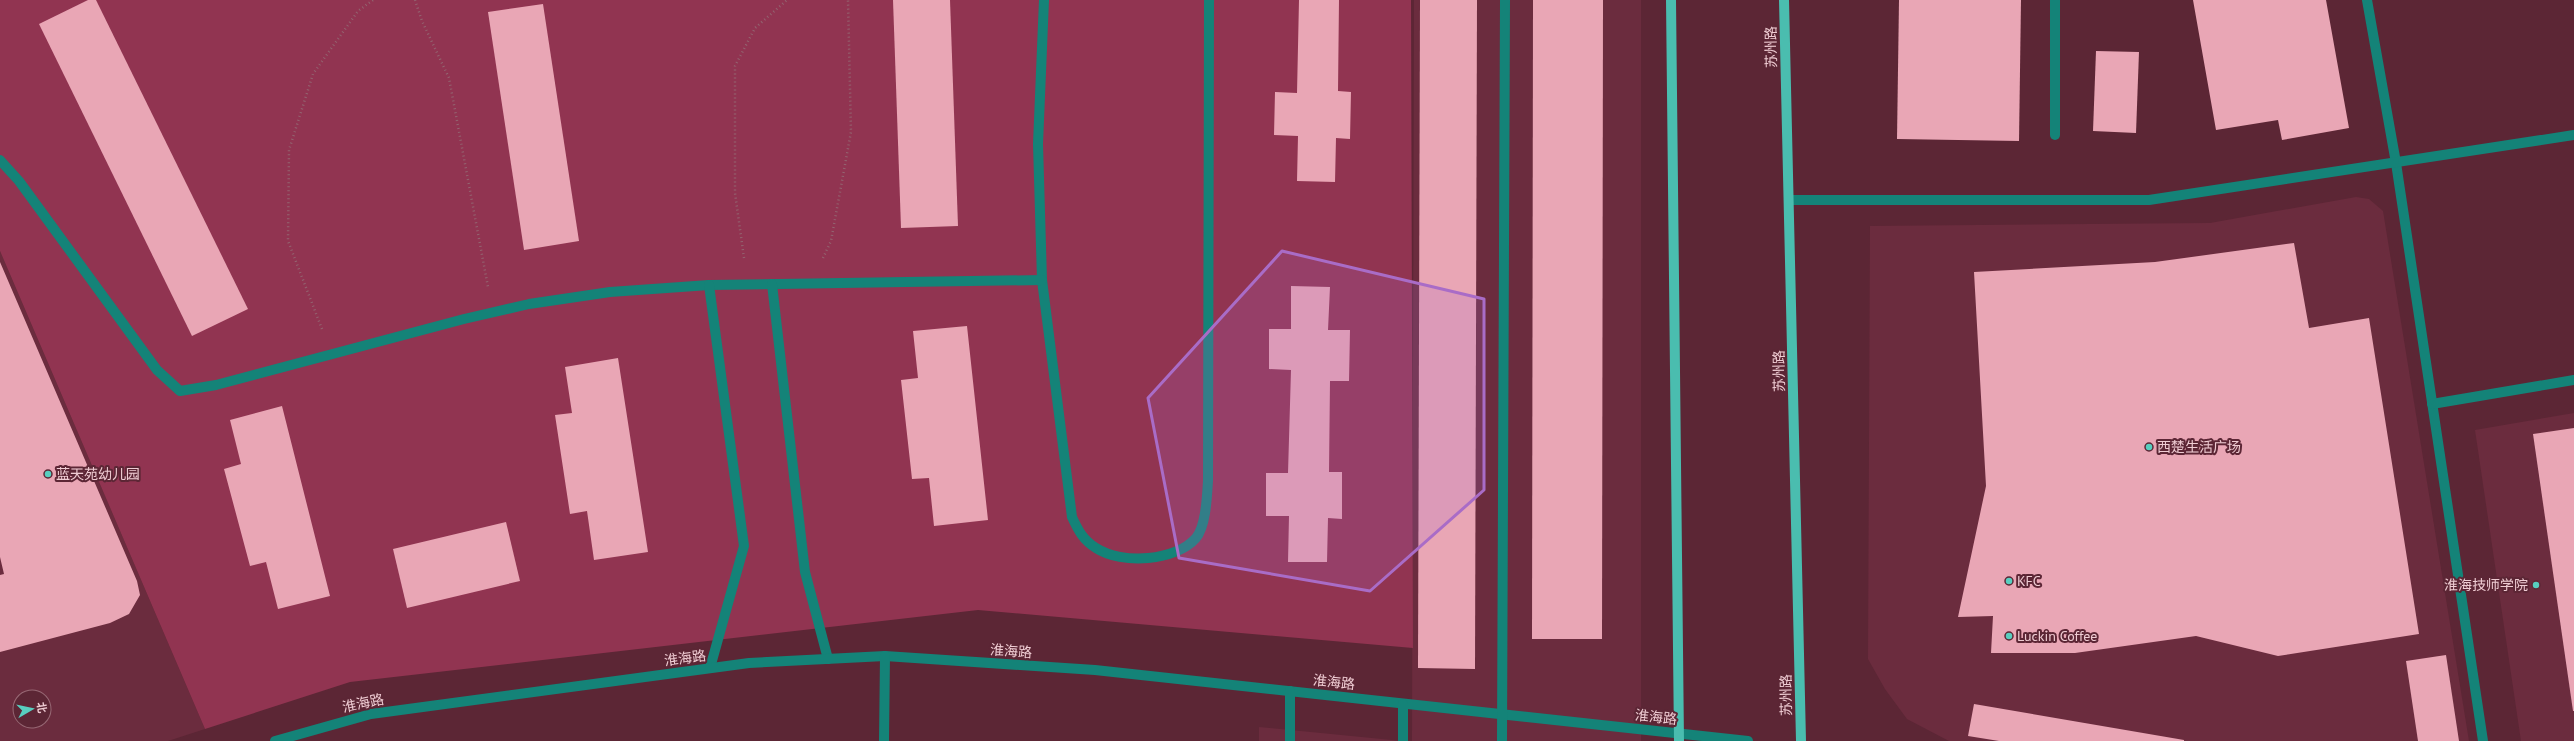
<svg xmlns="http://www.w3.org/2000/svg" width="2574" height="741" viewBox="0 0 2574 741" font-family="'PT Sans','Noto Sans SC',sans-serif">
  <style>
    .built { fill: #6b2c3e; fill-rule: evenodd }
    .green { fill: #913451 }
    .building { fill: #e9a6b5 }
    .lines { fill: none; stroke-linecap: round; stroke-linejoin: round }
    .path { stroke: #936470; stroke-width: 2.5; stroke-dasharray: 1 3; stroke-linecap: butt }
    .minor { stroke: #148378; stroke-width: 10 }
    .major { stroke: #4abdaf; stroke-width: 10 }
    .marked { fill: #a96cc7; fill-opacity: 0.2; stroke: #a96cc7; stroke-width: 3; stroke-linejoin: round }
    .poi-dot { fill: #58cebf; stroke: #5c2635; stroke-width: 1.5 }
    .labels { text-anchor: middle; dominant-baseline: central; stroke-width: 4; stroke-linejoin: round; paint-order: stroke }
    .street-label { font-size: 14px; fill: #efccd3; stroke: #5c2635 }
    .poi-label { font-size: 14px; fill: #efccd3; stroke: #5c2635; text-anchor: start }
  </style>
  <rect width="100%" height="100%" fill="#5c2635"/>
  <g class="built">
    <path d="M1414,0H1641V741H1412Z"/>
    <path d="M2356,197L2369,199L2383,211L2469,741H1949L1907,719L1885,689L1868,659L1870,226L2210,223Z"/>
    <path d="M0,251L205,729L168,741H0ZM20,697H44V721H20Z"/>
    <path d="M2574,413V741H2521L2475,430Z"/>
    <path d="M1259,727L1402,741H1259Z"/>
  </g>
  <path class="green" d="M0,0H1411L1413,648L978,610L350,682L205,729L0,251Z"/>
  <g class="building">
    <path d="M88,0H96L248,309L192,336L39,24Z"/>
    <path d="M893,0H950L958,226L901,228Z"/>
    <path d="M1299,0H1339L1338,91L1351,92L1350,139L1336,138L1335,182L1297,181L1298,136L1274,135L1275,92L1297,93Z"/>
    <path d="M1420,0H1477L1475,669L1418,668Z"/>
    <path d="M1533,0H1603L1602,639H1532Z"/>
    <path d="M1899,0H2021L2019,141L1897,139Z"/>
    <path d="M2193,0H2326L2349,128L2282,140L2278,120L2216,130Z"/>
    <path d="M543,4L579,241L524,250L488,12Z"/>
    <path d="M2096,51L2139,52L2136,133L2093,131Z"/>
    <path d="M2294,243L2309,328L2369,318L2419,634L2278,656L2196,636L2075,653H1991L1993,616L1958,617L1986,486L1974,272L2155,262Z"/>
    <path d="M0,262L137,581L140,595L129,614L110,623L0,652V575L4,574L0,557Z"/>
    <path d="M1291,286L1330,287L1328,330H1350L1349,381H1330L1329,472H1342V519L1328,518L1327,562H1288L1289,516H1266V473H1288L1291,370L1269,369V329H1291Z"/>
    <path d="M967,326L988,520L934,526L929,478L912,479L901,380L918,378L913,331Z"/>
    <path d="M618,358L648,552L594,560L587,511L570,514L555,415L572,413L565,367Z"/>
    <path d="M282,406L330,596L278,609L266,562L250,566L224,469L241,464L230,420Z"/>
    <path d="M2574,428V711H2573L2533,434Z"/>
    <path d="M506,522L520,581L407,608L393,549Z"/>
    <path d="M2446,655L2459,741H2418L2406,661Z"/>
    <path d="M1974,704L2184,740V741H1999L1968,736Z"/>
  </g>
  <g class="lines">
    <g class="path">
      <path d="M415,0L422,21L449,78L488,287"/>
      <path d="M744,258L735,193V66L755,28L787,0"/>
      <path d="M823,258L831,241L851,132L848,0"/>
      <path d="M322,329L288,241L289,150L313,74L358,11L373,0"/>
    </g>
    <g class="minor">
      <path d="M1044,0L1038,144L1042,280L1072,517C1078,530 1083,540 1096,548C1122,565 1176,561 1196,538C1206,526 1207,496 1208,481L1209,0"/>
      <path d="M2367,0L2396,163L2483,741"/>
      <path d="M2055,135V0"/>
      <path d="M0,160L19,181L157,370L180,391L216,385L464,319L529,304L610,292L709,285L1042,280"/>
      <path d="M1789,200H2149L2574,135"/>
      <path d="M772,284L805,572L828,659"/>
      <path d="M709,285L744,546L710,668"/>
      <path d="M2432,404L2574,380"/>
      <path d="M275,741L371,714L749,663L885,656L1095,670L1748,741"/>
      <path d="M884,741L885,656"/>
      <path d="M1290,741V691"/>
      <path d="M1403,741V704"/>
      <path d="M1502,741L1505,0"/>
    </g>
    <g class="major">
      <path d="M1671,0L1679,741"/>
      <path d="M1784,0L1801,741"/>
    </g>
  </g>
  <path class="marked" d="M1282,251L1484,299V490L1370,591L1179,558L1148,398Z"/>
  <g class="poi-dot">
    <circle cx="2149" cy="447" r="4"/>
    <circle cx="48" cy="474" r="4"/>
    <circle cx="2009" cy="581" r="4"/>
    <circle cx="2536" cy="585" r="4"/>
    <circle cx="2009" cy="636" r="4"/>
  </g>
  <g class="labels">
    <g class="street-label">
      <text transform="translate(1771 47) rotate(-91)">苏州路</text>
      <text transform="translate(1779 371) rotate(-91)">苏州路</text>
      <text transform="translate(1011 651) rotate(4)">淮海路</text>
      <text transform="translate(685 658) rotate(-8)">淮海路</text>
      <text transform="translate(1334 682) rotate(6)">淮海路</text>
      <text transform="translate(1786 695) rotate(-91)">苏州路</text>
      <text transform="translate(363 703) rotate(-12)">淮海路</text>
      <text transform="translate(1656 717) rotate(6)">淮海路</text>
    </g>
    <g class="poi-label">
      <text x="2157" y="447">西楚生活广场</text>
      <text x="56" y="474">蓝天苑幼儿园</text>
      <text x="2017" y="581">KFC</text>
      <text x="2528" y="585" text-anchor="end">淮海技师学院</text>
      <text x="2017" y="636">Luckin Coffee</text>
    </g>
  </g>
  <g transform="translate(32 709) rotate(81)"><circle r="19" fill="#5c2635" stroke="#976874"/>
  <path d="M0-3L7 15L0 10L-7 15Z" fill="#58cebf"/>
  <text y="-6" font-size="11" font-weight="bold" text-anchor="middle" fill="#efccd3">北</text>
  </g>
</svg>
